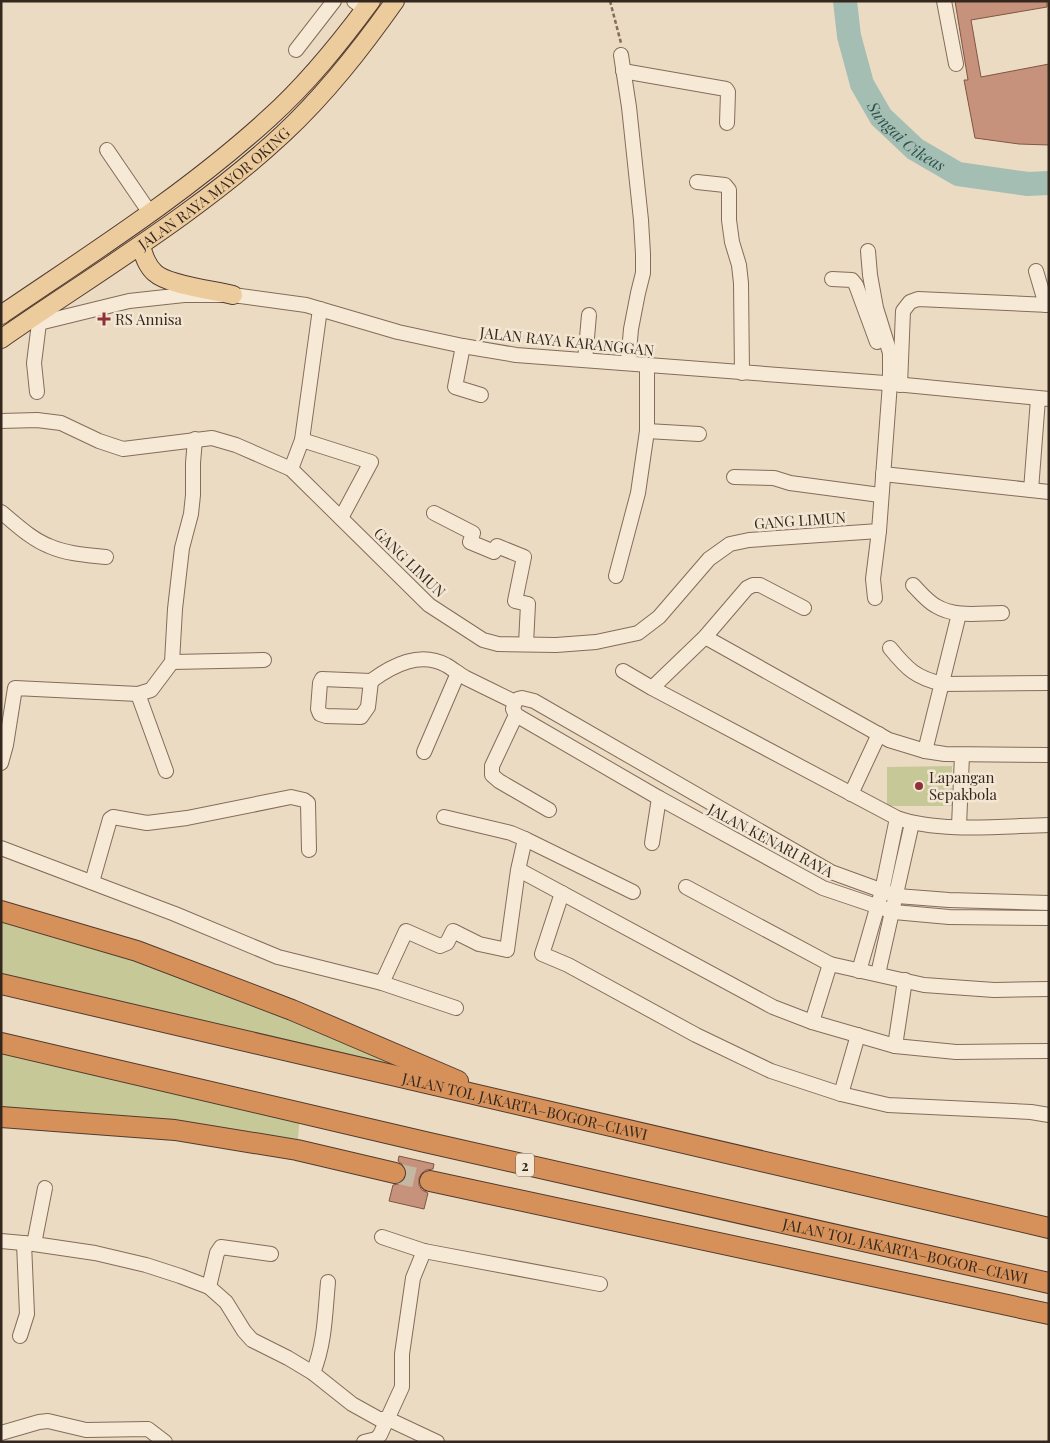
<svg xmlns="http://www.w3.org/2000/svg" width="1050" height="1443" viewBox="0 0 1050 1443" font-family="'Playfair Display',serif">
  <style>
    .green { fill: #c7c898 }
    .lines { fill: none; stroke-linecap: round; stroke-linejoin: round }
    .river { stroke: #a5beb4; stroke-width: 24 }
    .building { fill: #c6927b; stroke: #815543 }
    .highway-tunnel { stroke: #c6b7a2; stroke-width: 20; stroke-dasharray: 20 10; stroke-linecap: butt }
    .minor-casing { stroke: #846c5b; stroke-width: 16 }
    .major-casing { stroke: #523b2f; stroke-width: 20 }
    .highway-casing { stroke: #523b2f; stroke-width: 22 }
    .path { stroke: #846c5b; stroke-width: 2.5; stroke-dasharray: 4 2.5; stroke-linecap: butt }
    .minor { stroke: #f6e9d5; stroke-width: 14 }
    .major { stroke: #eccb9d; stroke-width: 18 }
    .highway { stroke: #d59159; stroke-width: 20 }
    .poi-dot { fill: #8e2f3a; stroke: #f3e6d2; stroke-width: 2 }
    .labels { text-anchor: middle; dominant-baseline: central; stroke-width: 5; stroke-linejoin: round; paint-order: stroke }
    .shield { fill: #f3e6d2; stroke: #6d6054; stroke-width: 1 }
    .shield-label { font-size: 14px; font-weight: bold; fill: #34271e }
    .street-label { font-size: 15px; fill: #34271e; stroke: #f3e6d2 }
    .poi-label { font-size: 15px; fill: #34271e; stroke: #f3e6d2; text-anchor: start }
    .water-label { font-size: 16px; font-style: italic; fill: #2e534d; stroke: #f3e6d2 }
  </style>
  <rect width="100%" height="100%" fill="#ebdbc3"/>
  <g class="green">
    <path d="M952,766V806H887V767Z"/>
    <path d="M1,911L137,951L509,1102L1,984Z"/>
    <path d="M1,1043L300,1113L297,1150L1,1117Z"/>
  </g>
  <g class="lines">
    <path class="river" id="s1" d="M845,1L849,36L862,84L881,117L915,149L958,174L1028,184L1049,183"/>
  </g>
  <g class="building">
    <path d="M955,1H1047V7L971,20L981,77L1049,64V145L1019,144L975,138L964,80H968Z"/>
    <path d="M399,1156L434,1164L433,1169L426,1170L422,1173L419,1178V1185L422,1190L428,1193L424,1209L389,1201L393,1185L398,1184L403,1181L407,1175L406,1170L403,1165L398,1161Z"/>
  </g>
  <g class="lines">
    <path class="highway-tunnel" d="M395,1173L430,1181"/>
    <g class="minor-casing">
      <g id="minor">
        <path d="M354,1L365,9"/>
        <path d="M944,1L956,64"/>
        <path d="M296,50L334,1"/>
        <path d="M621,55L629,107L641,220L643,254V273L638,293L631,329L628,363"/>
        <path d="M623,71L726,89L728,92L727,123"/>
        <path d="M107,150L150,213"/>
        <path d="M697,182L725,185L729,190V220L732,242L739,265L741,283L742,373"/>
        <path d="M868,251L870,275L876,308L890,353V383L879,531L873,579L875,598"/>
        <path d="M1036,271L1046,305"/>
        <path d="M832,279L852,280L856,285L877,342"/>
        <path d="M34,316L39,323L129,301L184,295H233L306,305L398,332L463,346L516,355L885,383L1049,399"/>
        <path d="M463,346L455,387L481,395"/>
        <path d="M585,360L589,315"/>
        <path d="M900,385L903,311L910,302L918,299L1049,305"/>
        <path d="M37,392L34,363L39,323"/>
        <path d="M1,421L37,420L61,423L99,441L123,449L212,438L236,445L291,469L429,605L483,640L498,644L556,645L596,642L638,633L659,617L709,559L730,544L749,540L879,531"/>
        <path d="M647,431L699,434"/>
        <path d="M302,440L371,462L341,518"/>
        <path d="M291,469L302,440L320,309"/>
        <path d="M883,474L1049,492"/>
        <path d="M734,477L774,478L790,483L880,495"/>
        <path d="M1031,490L1038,399"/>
        <path d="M1,512C16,524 31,539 49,546C67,554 87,555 106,557"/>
        <path d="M434,513L473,533L470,542L494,552L497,546L524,557L515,601L528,604L526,644"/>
        <path d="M616,576L638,493L647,431V365"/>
        <path d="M913,585C920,592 927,601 936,606C956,618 980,613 1002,613"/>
        <path d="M705,637L889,740L925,751L945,754L1049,755"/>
        <path d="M890,648C907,669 916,678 943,684L1049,683"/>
        <path d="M172,662L264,660"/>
        <path d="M623,671L652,688L897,818C940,833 1003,826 1049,825"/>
        <path d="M322,679L371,681L368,707L361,717L326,716L320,714L318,709L320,683Z"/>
        <path d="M371,681C393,665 420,651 446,665C453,669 459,674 466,678C482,686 499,694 515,702"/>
        <path d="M652,688L705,637L747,588L753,585H760L804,608"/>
        <path d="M138,694L166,771"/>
        <path d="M516,715L492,766V775L499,781L549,810"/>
        <path d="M925,751L959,614"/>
        <path d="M424,752L458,673"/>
        <path d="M1,763L6,745L15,688L138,694L151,690L172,662L175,609L182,548L191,514L193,495V463L195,439"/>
        <path d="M851,794L879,734"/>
        <path d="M959,826L962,755"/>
        <path d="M525,839L633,892"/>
        <path d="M652,843L659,798"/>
        <path d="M1,848L175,914L278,957L382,983L456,1008"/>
        <path d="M521,871L773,1007L812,1022L895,1046L956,1052L1049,1051"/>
        <path d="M92,882L110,819L113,817L147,823L187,818L291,797L304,800L308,803L309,850"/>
        <path d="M686,887L830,964L924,985L994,990L1049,989"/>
        <path d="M562,893L542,954L568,965L696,1035L771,1071L841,1094L888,1105L1031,1112L1049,1115"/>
        <path d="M1049,903L949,900L897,896L831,872L534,701L522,698L518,699L515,702L513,709L516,715L659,798L823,888L894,912L949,917L1049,918"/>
        <path d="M859,971L882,891L897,818"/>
        <path d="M878,974L912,823"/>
        <path d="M382,983L406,931L440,946L447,943L453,931L479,944L507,950L518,870L525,839L511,833L444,817"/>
        <path d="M812,1022L830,964"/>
        <path d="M895,1046L905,980"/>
        <path d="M841,1094L858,1035"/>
        <path d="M382,1237L424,1251L600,1284"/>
        <path d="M1,1241L34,1244L95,1253L146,1265L180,1276L209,1287L226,1302L244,1331L252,1340L288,1358L313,1373L352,1404L379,1419H388L437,1442"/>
        <path d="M34,1244L45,1188"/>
        <path d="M209,1287L217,1253L221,1247L271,1254"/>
        <path d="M20,1336L27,1314L24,1243"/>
        <path d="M313,1373C325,1343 325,1314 328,1282"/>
        <path d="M1,1433L39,1422L48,1421L86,1430L148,1429L165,1442"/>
        <path d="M364,1442L376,1439L380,1435L402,1387V1354L413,1278L424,1251"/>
      </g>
    </g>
    <g class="major-casing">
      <g id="major">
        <path d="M141,246C144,256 147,266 155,273C168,285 213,290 233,295"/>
        <path d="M1,315C92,253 187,193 269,118C308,83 340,43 371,1"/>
        <path id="s2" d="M1,339C96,273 198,213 283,134C326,94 361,49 395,1"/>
      </g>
    </g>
    <g class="highway-casing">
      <g id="highway">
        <path d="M1,911L137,951L292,1010L458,1081"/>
        <path id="s3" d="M1,984L1049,1228"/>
        <path id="s4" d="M1,1043L425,1142L1049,1283"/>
        <path d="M1,1117L175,1130L297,1150L395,1173"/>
        <path d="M430,1181L1049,1314"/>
      </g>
    </g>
    <path class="path" d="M610,1L621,43"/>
    <use href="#minor" class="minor"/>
    <use href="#major" class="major"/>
    <use href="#highway" class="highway"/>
  </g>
  <g class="poi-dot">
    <path d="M101.5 311.5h5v5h5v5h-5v5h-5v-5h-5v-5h5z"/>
    <circle cx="919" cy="786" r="5"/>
  </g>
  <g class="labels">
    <rect class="shield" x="516" y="1153.5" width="18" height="23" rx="4"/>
    <g class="shield-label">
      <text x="525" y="1165">2</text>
    </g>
    <g class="street-label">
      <text stroke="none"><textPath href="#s2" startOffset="261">JALAN RAYA MAYOR OKING</textPath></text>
      <text transform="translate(567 341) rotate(6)">JALAN RAYA KARANGGAN</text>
      <text transform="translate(800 520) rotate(-4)">GANG LIMUN</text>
      <text transform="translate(410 562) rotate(44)">GANG LIMUN</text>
      <text transform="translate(771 840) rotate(28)">JALAN KENARI RAYA</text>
      <text stroke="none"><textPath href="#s3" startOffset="538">JALAN TOL JAKARTA–BOGOR–CIAWI</textPath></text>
      <text stroke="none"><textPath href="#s4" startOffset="928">JALAN TOL JAKARTA–BOGOR–CIAWI</textPath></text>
    </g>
    <g class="poi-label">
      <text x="115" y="319">RS Annisa</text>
      <text x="929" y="777">Lapangan<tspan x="929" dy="17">Sepakbola</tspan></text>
    </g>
    <g class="water-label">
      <text stroke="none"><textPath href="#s1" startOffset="155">Sungai Cikeas</textPath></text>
    </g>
  </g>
  <rect width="1050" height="1443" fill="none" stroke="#34271e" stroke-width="5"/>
</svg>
